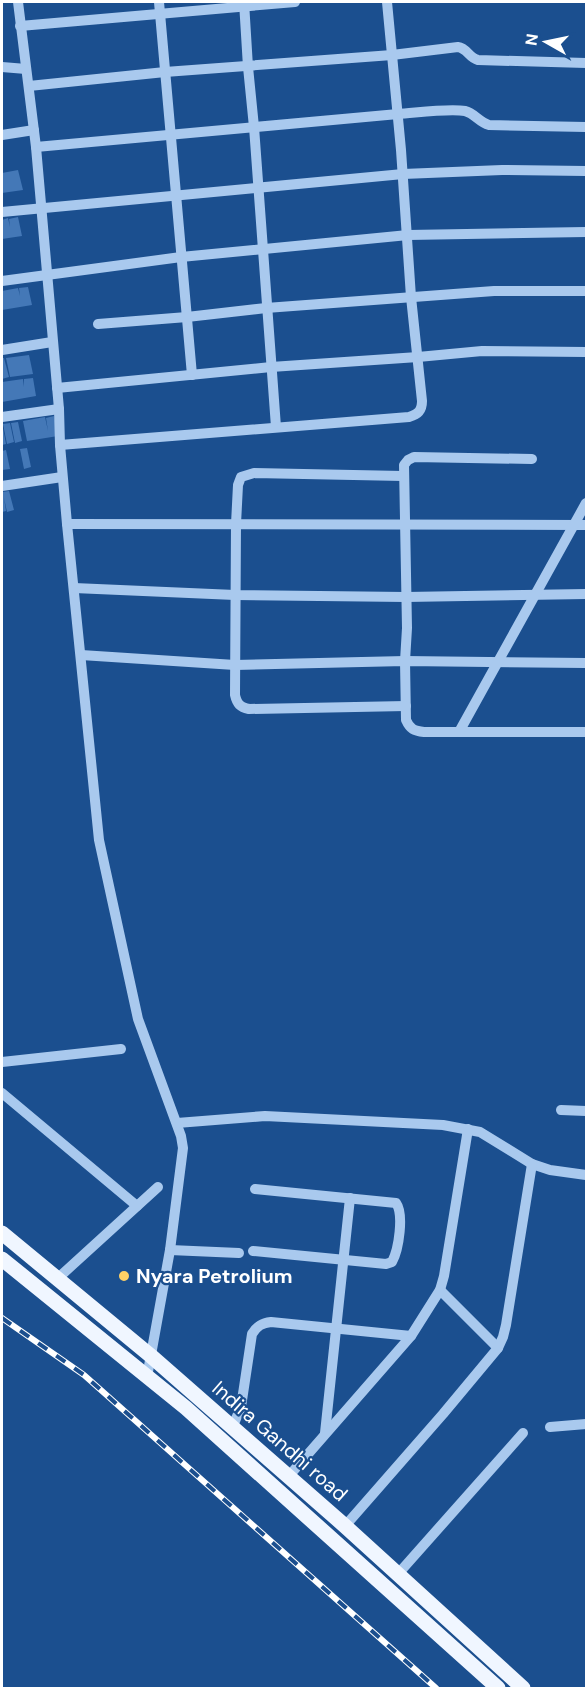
<svg xmlns="http://www.w3.org/2000/svg" width="588" height="1690" viewBox="0 0 588 1690" font-family="'DM Sans',sans-serif">
  <style>
    .building { fill: #4478b7 }
    .lines { fill: none; stroke-linecap: round; stroke-linejoin: round }
    .minor { stroke: #a9c9ee; stroke-width: 10 }
    .major { stroke: #f0f6ff; stroke-width: 15 }
    .rail-casing { stroke: #fff; stroke-width: 6 }
    .rail { stroke: #1b4f8f; stroke-width: 4; stroke-dasharray: 11; stroke-linecap: butt }
    .poi-dot { fill: #ffd166; stroke: #1b4f8f; stroke-width: 2 }
    .labels { text-anchor: middle; dominant-baseline: central; stroke-width: 4.5; stroke-linejoin: round; paint-order: stroke }
    .poi-label { font-size: 20px; font-weight: bold; fill: #fff; stroke: #1b4f8f; text-anchor: start }
    .street-label { font-size: 20px; fill: #fff; stroke: #1b4f8f }
  </style>
  <rect width="100%" height="100%" fill="#1b4f8f"/>
  <g class="building">
    <path d="M18,170L23,190L2,193V173Z"/>
    <path d="M18,217L22,236L2,239V220L8,218L10,227L9,219Z"/>
    <path d="M28,287L32,305L2,310V291L18,288L20,296L19,288Z"/>
    <path d="M29,355L33,374L10,377L6,358Z"/>
    <path d="M2,358H4L9,377L2,379Z"/>
    <path d="M33,378L36,396L2,402V382L23,379L24,387V379Z"/>
    <path d="M54,416L58,436L27,441L23,421L45,417L48,431L46,418Z"/>
    <path d="M18,422L22,441L15,443L11,423Z"/>
    <path d="M10,423L14,442L7,444L3,424Z"/>
    <path d="M3,428L6,444L2,445V428Z"/>
    <path d="M27,448L31,467L24,469L20,449Z"/>
    <path d="M6,450L10,469L2,470V451Z"/>
    <path d="M9,491L14,510L7,512L4,498L6,511L2,512V492Z"/>
  </g>
  <g class="lines">
    <g class="minor">
      <path d="M18,2L36,147L59,409L60,445L67,524L99,840L138,1019L181,1136L183,1148L170,1250L147,1377"/>
      <path d="M159,2L192,375"/>
      <path d="M244,2L248,67L254,127L276,427"/>
      <path d="M20,26L295,2"/>
      <path d="M2,67L26,69"/>
      <path d="M29,86L165,72L392,55L458,47C467,48 469,58 478,60L586,63"/>
      <path d="M2,135L34,130"/>
      <path d="M36,147L398,114C415,113 449,108 465,111C474,113 479,122 489,125L586,127"/>
      <path d="M2,212L403,174L502,170L586,171"/>
      <path d="M2,281L181,257L408,235L586,232"/>
      <path d="M98,324L187,317L266,308L494,291H586"/>
      <path d="M2,350L52,342"/>
      <path d="M57,388L271,367L418,357L482,351L586,352"/>
      <path d="M2,417L59,409"/>
      <path d="M60,445L409,417C418,414 422,411 422,401L411,297L401,150L387,2"/>
      <path d="M532,459L414,457L408,460L404,465L407,628L405,661L406,720C410,729 414,731 424,732H586"/>
      <path d="M403,476L254,473L241,477L238,485L236,524L235,695C237,704 240,707 249,709L406,706"/>
      <path d="M2,486L62,477"/>
      <path d="M67,524L586,525"/>
      <path d="M74,588L235,595L406,597L586,594"/>
      <path d="M81,655L235,665L405,661L586,663"/>
      <path d="M459,732L586,503"/>
      <path d="M2,1062L121,1049"/>
      <path d="M2,1093L137,1206"/>
      <path d="M561,1110L586,1111"/>
      <path d="M177,1123L265,1116L443,1125L480,1132L532,1164L550,1170L586,1175"/>
      <path d="M170,1250L239,1253"/>
      <path d="M253,1251L386,1264L392,1262C399,1249 404,1214 396,1203L255,1189"/>
      <path d="M57,1279L158,1187"/>
      <path d="M440,1290L498,1348"/>
      <path d="M550,1427L586,1424"/>
      <path d="M232,1428L241,1407L252,1334C257,1326 262,1323 271,1322L411,1336"/>
      <path d="M325,1433L350,1198"/>
      <path d="M288,1477L411,1336L440,1290L444,1276L468,1129"/>
      <path d="M345,1526L443,1414L498,1348L503,1337L506,1325L532,1164"/>
      <path d="M398,1574L523,1433"/>
    </g>
    <g class="major">
      <path d="M2,1233L151,1356L345,1526L523,1688"/>
      <path d="M2,1259L186,1408L498,1688"/>
    </g>
    <g class="rail-casing">
      <path id="rail" d="M2,1318L84,1375L436,1688"/>
    </g>
    <use href="#rail" class="rail"/>
  </g>
  <circle class="poi-dot" cx="124" cy="1276" r="6"/>
  <g class="labels">
    <g class="poi-label">
      <text x="136" y="1276">Nyara Petrolium</text>
    </g>
    <g class="street-label">
      <text transform="translate(280 1441) rotate(41)">Indira Gandhi road</text>
    </g>
  </g>
  <rect width="588" height="1690" fill="none" stroke="#ffffff" stroke-width="6"/>
  <g transform="translate(546 42) rotate(279)" stroke="#1b4f8f" stroke-width="4.5" paint-order="stroke">
  <path d="M0-4.5L10 22L0 15L-10 22Z" fill="#ffffff"/>
  <text y="-9" font-size="16" font-weight="bold" text-anchor="middle" fill="#ffffff">N</text>
  </g>
</svg>
